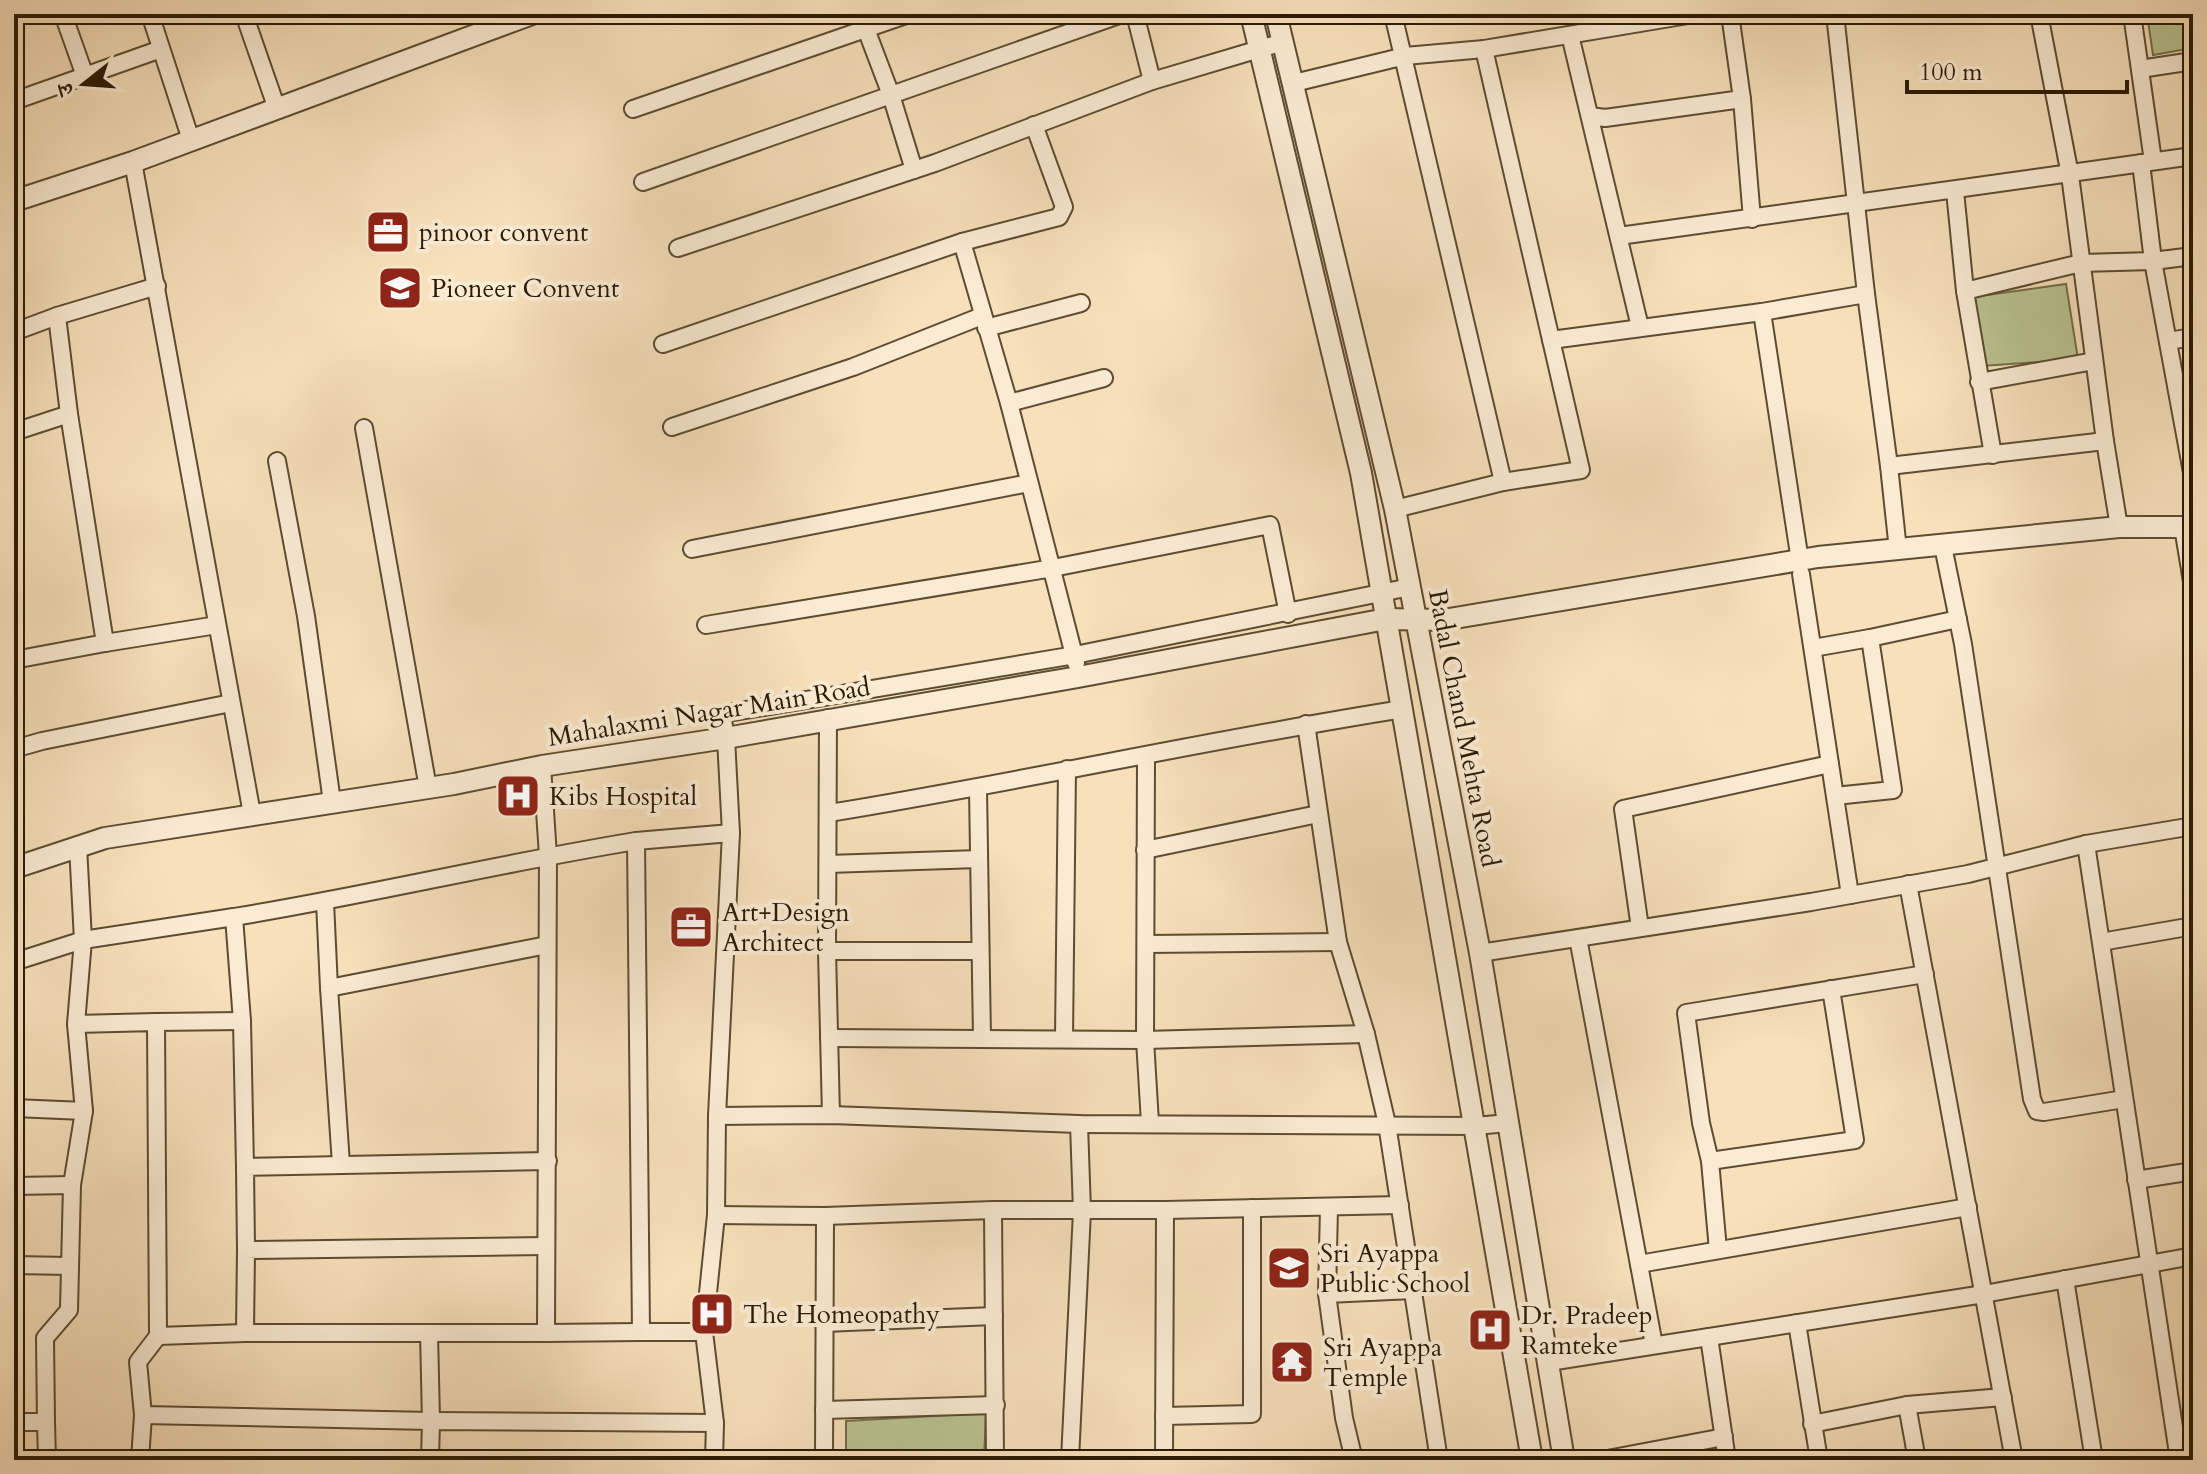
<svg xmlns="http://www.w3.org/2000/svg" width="2207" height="1474" viewBox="0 0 2207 1474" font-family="Cardo,'Noto Serif Devanagari',serif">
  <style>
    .green { fill: #bac392; stroke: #726e4c; stroke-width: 2 }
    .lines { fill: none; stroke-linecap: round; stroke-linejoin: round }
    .minor-casing { stroke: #5d4c32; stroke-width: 20 }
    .tertiary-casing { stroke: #5d4c32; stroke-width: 24 }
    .minor { stroke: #faebd3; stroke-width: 16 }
    .tertiary { stroke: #faebd3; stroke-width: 20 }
    .labels { text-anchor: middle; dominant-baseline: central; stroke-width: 8; stroke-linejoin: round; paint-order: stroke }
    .poi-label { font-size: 26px; fill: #2a1a05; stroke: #faebd3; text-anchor: start }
    .street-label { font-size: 26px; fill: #2a1a05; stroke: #faebd3 }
  </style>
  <rect width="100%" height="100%" fill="#f7e0bb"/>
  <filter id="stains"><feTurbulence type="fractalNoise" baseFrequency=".0025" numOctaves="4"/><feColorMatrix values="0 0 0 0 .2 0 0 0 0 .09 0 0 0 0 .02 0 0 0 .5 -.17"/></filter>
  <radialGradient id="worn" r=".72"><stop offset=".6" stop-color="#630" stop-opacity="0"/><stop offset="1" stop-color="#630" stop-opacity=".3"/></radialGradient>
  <g class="green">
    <path d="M2147,14H2193V48L2153,55Z"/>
    <path d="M2066,284L2078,359L1983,366L1973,297Z"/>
    <path d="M986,1413L984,1460H846V1421Z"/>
  </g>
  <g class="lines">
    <g class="minor-casing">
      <g id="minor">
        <path d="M63,14L85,76"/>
        <path d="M150,14L191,140"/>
        <path d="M244,14L277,109"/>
        <path d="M1135,14L1152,81"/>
        <path d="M1393,14L1503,482"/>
        <path d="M1730,14L1742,99L1752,219"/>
        <path d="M1835,14L1866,294L1889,466L1898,550"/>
        <path d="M2039,14L2070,175L2105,441L2119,527"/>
        <path d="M2132,14L2153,161"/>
        <path d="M866,29L891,95L914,170"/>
        <path d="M1570,35L1640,327"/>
        <path d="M2140,69L2193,61"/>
        <path d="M1294,83L1405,56L1484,49L1694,14"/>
        <path d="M14,101L161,49"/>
        <path d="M633,109L909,14"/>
        <path d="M1590,116L1605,118L1742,99"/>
        <path d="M133,162L252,814"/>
        <path d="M2141,163L2153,261L2193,478"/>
        <path d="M643,182L1122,14"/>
        <path d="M1955,191L1965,291L1993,455"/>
        <path d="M1619,236L2193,156"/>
        <path d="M962,242L1009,403L1076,663"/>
        <path d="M678,248L935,163L1152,81L1283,42"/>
        <path d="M1965,291L2081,263L2153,261L2193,256"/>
        <path d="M1762,312L1800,561"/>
        <path d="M986,328L1081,303"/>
        <path d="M14,332L57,316"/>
        <path d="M1551,340L1762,312L1866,294"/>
        <path d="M2168,341L2193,337"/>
        <path d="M663,344L962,242L1059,217L1064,207L1034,125"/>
        <path d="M1979,382L2094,361"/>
        <path d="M1009,403L1104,378"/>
        <path d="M672,427L853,367L982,316"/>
        <path d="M364,428L428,788"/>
        <path d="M14,432L69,414"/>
        <path d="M277,461L306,616L332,802"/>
        <path d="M1889,466L2105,441"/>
        <path d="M1395,509L1503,482L1581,470L1484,49"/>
        <path d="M2183,527L2193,588"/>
        <path d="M1943,546L1963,644L2032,1099L2037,1111L2044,1112L2124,1099"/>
        <path d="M692,549L1029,483"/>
        <path d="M1801,574L1850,895"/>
        <path d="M706,625L1053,568L1270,525L1288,614"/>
        <path d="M1870,638L1958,619"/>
        <path d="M105,643L69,414L57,316L157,286"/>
        <path d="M1813,648L1870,638L1893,790L1835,796"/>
        <path d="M14,660L105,643L217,625"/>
        <path d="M828,718L827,951L831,1115"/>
        <path d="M1306,724L1338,942L1366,1034L1387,1124L1439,1460"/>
        <path d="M14,749L42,741L231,703"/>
        <path d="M1146,757L1145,1040L1150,1123"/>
        <path d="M542,766L548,856L546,1333L641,1332"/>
        <path d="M978,789L982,1038"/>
        <path d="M829,813C1021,782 1211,739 1403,709"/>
        <path d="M2086,844L2179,1460"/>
        <path d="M1145,850L1318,814"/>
        <path d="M828,864L979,859"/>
        <path d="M1908,884L2014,1460"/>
        <path d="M325,902L329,988"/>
        <path d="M234,917C369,895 501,863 636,841"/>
        <path d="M1640,928L1623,809L1830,764"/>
        <path d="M1578,938L1654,1345"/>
        <path d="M2101,942L2193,926"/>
        <path d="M1147,944L1338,942"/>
        <path d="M827,951H979"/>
        <path d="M1480,953L1811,902L1968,874L2086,844L2193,826"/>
        <path d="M14,962L83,940L78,846"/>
        <path d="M156,1022L242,1021"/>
        <path d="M829,1038L1145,1040L1366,1034"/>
        <path d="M1064,1038L1067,769"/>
        <path d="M14,1108L84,1111"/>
        <path d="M717,1116L831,1115L1079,1124L1475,1126L1508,1123"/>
        <path d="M1710,1161L1855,1140L1831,989"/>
        <path d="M341,1164L329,988L547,945"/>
        <path d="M2136,1180L2193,1171"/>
        <path d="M72,1185L84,1111L76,1024"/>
        <path d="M14,1186L72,1185L69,1310L45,1338L46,1422"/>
        <path d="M1329,1208L1327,1294L1344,1418L1354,1460"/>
        <path d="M993,1210L995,1460"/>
        <path d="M716,1215L825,1216L993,1210H1165L1400,1205"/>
        <path d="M546,1246L246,1250L245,1333H546"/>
        <path d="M246,1250L245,1167L548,1161"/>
        <path d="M1718,1250L1710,1161L1701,1123L1686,1013L1925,974"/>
        <path d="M1639,1264L1968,1207"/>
        <path d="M14,1265L69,1266"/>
        <path d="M2065,1279L2094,1460"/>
        <path d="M1327,1294L1413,1290"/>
        <path d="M824,1323L994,1316"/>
        <path d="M1797,1323L1819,1460"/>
        <path d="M704,1332H641L636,841L731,833"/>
        <path d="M245,1333L158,1336L156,1022L76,1024L83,940L234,917L242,1021L245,1167"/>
        <path d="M158,1336L138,1362L143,1415L431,1421L429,1333"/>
        <path d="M1709,1337L1727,1460"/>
        <path d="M1549,1362L1984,1294L2193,1256"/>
        <path d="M1907,1405L1917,1460"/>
        <path d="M824,1410L996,1405"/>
        <path d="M1164,1416L1252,1414V1208"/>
        <path d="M14,1422H46L47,1460"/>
        <path d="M1812,1424L1907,1405L2003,1397"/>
        <path d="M140,1460L143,1415"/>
        <path d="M430,1460L431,1421L715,1423"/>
        <path d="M714,1460L715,1423L704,1332L716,1215L717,1116L731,833L726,738L722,714L1075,655L1410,587"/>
        <path d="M824,1460L825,1216"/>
        <path d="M1070,1460L1082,1211L1079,1124"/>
        <path d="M1164,1460L1165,1210"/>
        <path d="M1602,1460L1724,1437"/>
      </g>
    </g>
    <g class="tertiary-casing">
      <g id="tertiary">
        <path d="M1251,14L1361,473L1532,1460"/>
        <path d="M1276,14L1395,509L1480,953L1564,1460"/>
        <path d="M14,201L133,162L532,14"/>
        <path d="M14,868L105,838L454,784L542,766L726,738L1078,677L1386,619L1443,620L1818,557L2119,527H2193"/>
      </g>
    </g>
    <use href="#minor" class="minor"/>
    <use href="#tertiary" class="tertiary"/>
  </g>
  <defs>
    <g id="office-square" transform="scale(2.3)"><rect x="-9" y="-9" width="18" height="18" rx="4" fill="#8f2418" stroke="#faebd3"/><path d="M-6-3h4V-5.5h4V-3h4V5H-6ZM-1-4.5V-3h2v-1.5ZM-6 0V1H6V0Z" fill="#fff"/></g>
    <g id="school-square" transform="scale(2.3)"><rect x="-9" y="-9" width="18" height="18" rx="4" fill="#8f2418" stroke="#faebd3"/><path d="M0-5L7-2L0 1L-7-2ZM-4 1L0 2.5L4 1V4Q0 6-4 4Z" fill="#fff"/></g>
    <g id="hospital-square" transform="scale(2.3)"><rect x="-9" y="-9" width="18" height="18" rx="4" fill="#8f2418" stroke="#faebd3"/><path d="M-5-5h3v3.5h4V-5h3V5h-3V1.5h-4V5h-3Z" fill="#fff"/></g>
    <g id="temple-square" transform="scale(2.3)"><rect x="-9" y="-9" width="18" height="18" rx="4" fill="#8f2418" stroke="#faebd3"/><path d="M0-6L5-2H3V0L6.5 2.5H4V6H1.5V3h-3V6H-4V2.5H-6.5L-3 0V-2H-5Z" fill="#fff"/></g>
  </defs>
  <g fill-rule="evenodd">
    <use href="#office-square" x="388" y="232"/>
    <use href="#school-square" x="400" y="288"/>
    <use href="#hospital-square" x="518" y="796"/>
    <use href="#office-square" x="691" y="927"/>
    <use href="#school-square" x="1289" y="1268"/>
    <use href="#hospital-square" x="712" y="1314"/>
    <use href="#hospital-square" x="1490" y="1330"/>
    <use href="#temple-square" x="1292" y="1362"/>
  </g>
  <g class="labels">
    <g class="poi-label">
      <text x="419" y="232">pinoor convent</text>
      <text x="431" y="288">Pioneer Convent</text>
      <text x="549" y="796">Kibs Hospital</text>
      <text x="722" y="912">Art+Design<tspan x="722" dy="30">Architect</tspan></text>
      <text x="1320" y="1253">Sri Ayappa<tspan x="1320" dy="30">Public School</tspan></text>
      <text x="743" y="1314">The Homeopathy</text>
      <text x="1521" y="1315">Dr. Pradeep<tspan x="1521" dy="30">Ramteke</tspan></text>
      <text x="1323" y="1347">Sri Ayappa<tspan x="1323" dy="30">Temple</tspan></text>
    </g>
    <g class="street-label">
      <text transform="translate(709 712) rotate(-9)">Mahalaxmi Nagar Main Road</text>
      <text transform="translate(1464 728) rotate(79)">Badal Chand Mehta Road</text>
    </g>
  </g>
  <rect width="2207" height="1474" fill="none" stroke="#f7e0bb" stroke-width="48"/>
  <rect x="16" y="16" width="2175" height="1442" fill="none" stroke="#2a1a05" stroke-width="4"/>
  <rect x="24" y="24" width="2159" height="1426" fill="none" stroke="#2a1a05" stroke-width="2"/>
  <g transform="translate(84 84) rotate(253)" stroke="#faebd3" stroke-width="6" paint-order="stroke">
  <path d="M0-6L14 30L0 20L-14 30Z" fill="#2a1a05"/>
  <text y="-12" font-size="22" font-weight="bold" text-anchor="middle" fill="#2a1a05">उ</text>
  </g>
  <path d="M1907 80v12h220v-12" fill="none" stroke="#2a1a05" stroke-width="4"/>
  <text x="1919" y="80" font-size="24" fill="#2a1a05" stroke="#faebd3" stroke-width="6" paint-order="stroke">100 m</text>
  <rect width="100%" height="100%" filter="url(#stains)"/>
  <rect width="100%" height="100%" fill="url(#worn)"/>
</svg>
